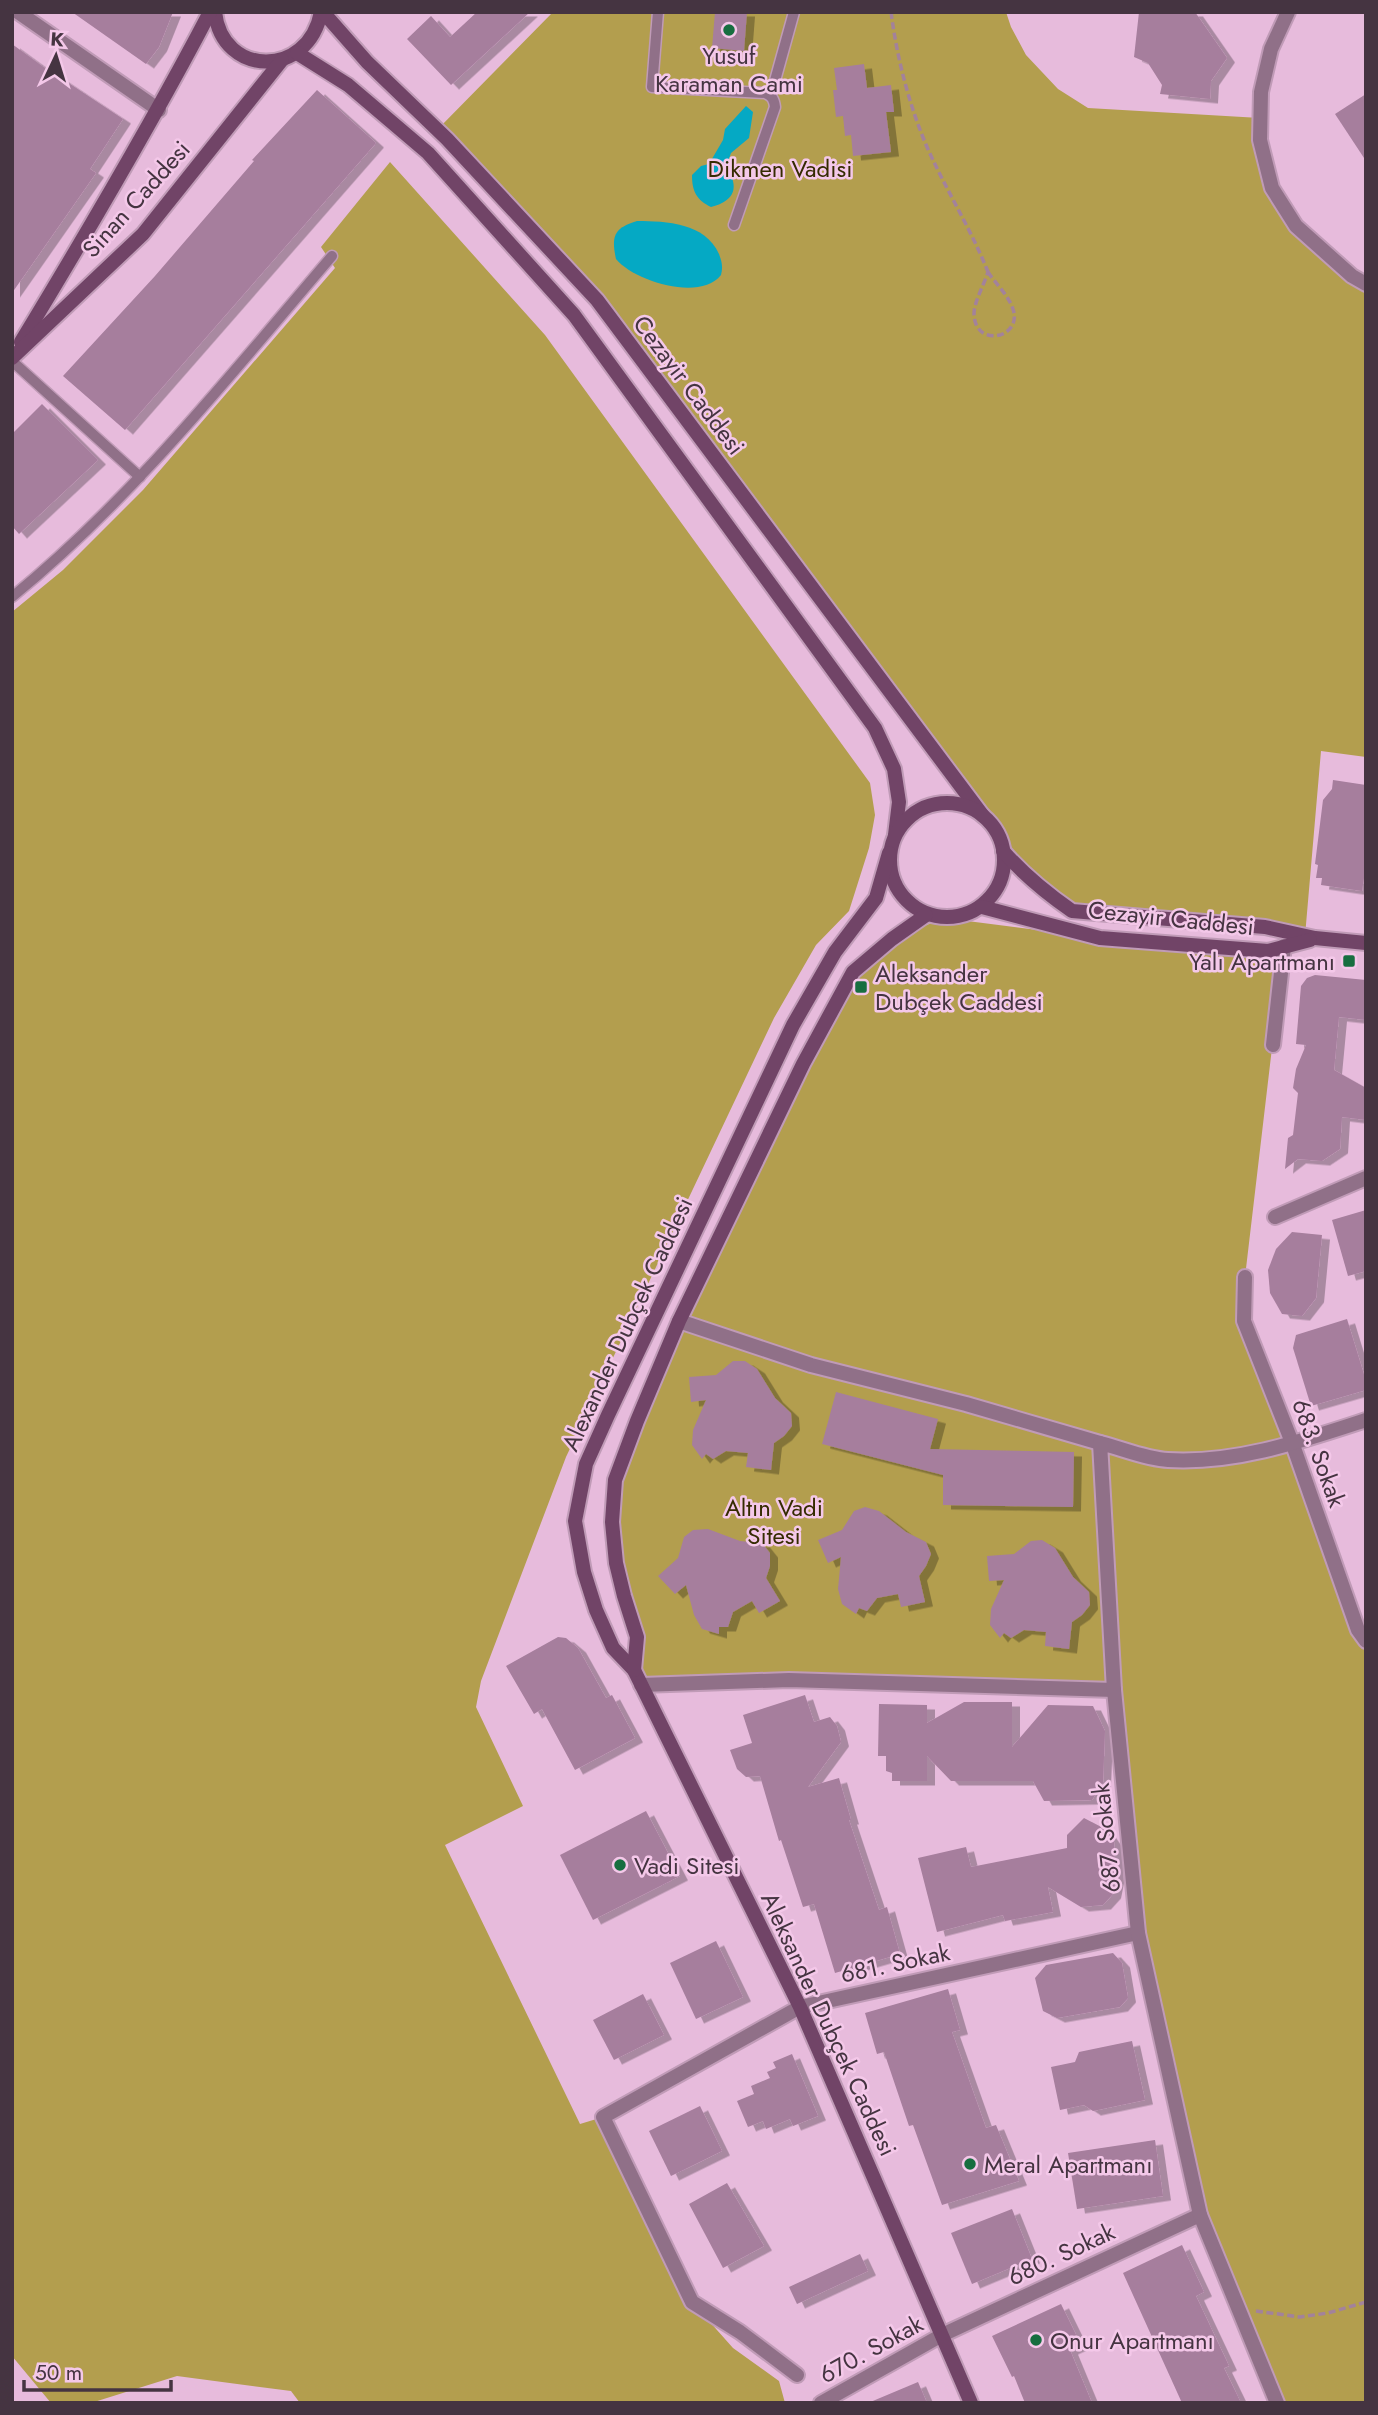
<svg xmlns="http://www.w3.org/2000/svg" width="1378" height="2415" viewBox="0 0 1378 2415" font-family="Jost,sans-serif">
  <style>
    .green { fill: #b39e4e }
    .water { fill: #05a9c4 }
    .building { fill: #a67e9d; filter: url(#shadow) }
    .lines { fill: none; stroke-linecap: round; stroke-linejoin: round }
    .lane-casing { stroke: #c09bb7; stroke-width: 13 }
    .street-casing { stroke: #c09bb7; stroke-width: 18 }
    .secondary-casing { stroke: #c09bb7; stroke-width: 18 }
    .path { stroke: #a3829b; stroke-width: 3.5; stroke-dasharray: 7 3.5; stroke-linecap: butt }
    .lane { stroke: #907088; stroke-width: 10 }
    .street { stroke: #907088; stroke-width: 14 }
    .secondary { stroke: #714467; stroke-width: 14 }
    .poi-dot { fill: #176e40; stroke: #f4c8e9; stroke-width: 2.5 }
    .labels { text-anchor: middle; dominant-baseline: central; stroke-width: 5; stroke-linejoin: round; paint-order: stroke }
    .poi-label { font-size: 24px; fill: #453441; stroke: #f4c8e9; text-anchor: start }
    .park-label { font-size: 24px; fill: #352b00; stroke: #f4c8e9 }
    .street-label { font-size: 24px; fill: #453441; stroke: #f4c8e9 }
  </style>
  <defs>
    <filter id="shadow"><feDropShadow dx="8" dy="4.5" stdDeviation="0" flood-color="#0004"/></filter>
  </defs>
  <rect width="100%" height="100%" fill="#e7bbdc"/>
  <g class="green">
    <path d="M553,12H1006L1011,27L1026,55L1058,89L1088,108L1260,118L1272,187L1296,226L1366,284V757L1321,751L1305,936L1072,911L1003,851L999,836L988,820L597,300L437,130Z"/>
    <path d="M390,162L545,335L870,783L875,815L869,848L849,911L816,945L774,1018L566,1457L481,1681L476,1707L523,1806L445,1845L580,2124L603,2117L692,2302L733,2348L779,2381L785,2403H300L291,2391L177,2376L91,2403H51L12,2356V612L63,570L143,490L335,268L321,247Z"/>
    <path d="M944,918L1100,938L1284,946L1245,1277L1244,1321L1366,1641V2403H1277L1200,2215L1138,1933L1114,1690L641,1685L624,1596L615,1480L637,1421L853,972L892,939Z"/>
  </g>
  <g class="water">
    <path d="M746,106L753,112L749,138L731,153L726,167C740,187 735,201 711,207C697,200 692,192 692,175L701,166L709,164L723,140L725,129Z"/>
    <path d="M637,221C667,221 705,223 719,254C722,262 723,267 721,275C700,302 634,281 616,259C611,236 614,228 637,221Z"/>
  </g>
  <g class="building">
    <path d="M72,12H173L159,47L146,64Z"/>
    <path d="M477,12H530L451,85L407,39L431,16L450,37Z"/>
    <path d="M715,12H747L744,51L712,48Z"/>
    <path d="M1139,12H1195L1227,58L1211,81L1210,99L1160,94L1162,85L1148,63L1134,57Z"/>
    <path d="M12,44L60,79L61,78L123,119L90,169L96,173L12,293Z"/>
    <path d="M864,64L867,88L891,85L894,112H886L891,152L853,156L851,135L845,136L843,116L836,117L833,90H837L834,68Z"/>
    <path d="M317,90L376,143L125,430L63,376L155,276L254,161L252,160Z"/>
    <path d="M1366,94V161L1335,114Z"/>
    <path d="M42,404L98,460L19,534L12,526V434Z"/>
    <path d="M1333,780L1366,785V865L1362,891L1321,885L1322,878H1316L1318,865L1315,864L1323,800L1332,789Z"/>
    <path d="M1315,975L1366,980V1020L1339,1017L1334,1070L1366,1088V1120L1342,1117L1340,1149L1322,1161L1298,1159L1285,1169L1288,1138L1293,1135L1298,1093L1293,1088L1296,1069L1306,1045L1296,1044L1301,986L1307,978Z"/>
    <path d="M1366,1210V1271L1348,1276L1332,1220Z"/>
    <path d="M1292,1232L1322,1235L1316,1298L1302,1316L1282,1314L1270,1293L1268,1270L1276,1249Z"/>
    <path d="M1347,1319L1366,1381V1390L1311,1406L1293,1348L1296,1335Z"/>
    <path d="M733,1361H745L757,1369L775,1398L791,1413L792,1426L784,1436L774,1443L771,1470L746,1467L748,1453L726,1451L713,1459L706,1454L702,1459L692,1445L693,1430L706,1400L691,1402L689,1377L716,1375Z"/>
    <path d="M836,1392L938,1419L930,1449L1074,1452L1073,1507L943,1505V1475L822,1444Z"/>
    <path d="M865,1507L879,1511L906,1532L926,1542L931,1554L926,1566L919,1576L925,1602L901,1607L898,1594L877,1598L867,1611L859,1608L856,1614L842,1604L838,1589L841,1557L828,1563L818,1540L842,1530L854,1511Z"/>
    <path d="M708,1529L740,1541L762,1543L770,1553V1566L766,1578L780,1601L759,1613L752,1601L733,1612L728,1627H719V1634L702,1629L694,1615L686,1585L675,1594L658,1576L678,1558L684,1537L693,1530Z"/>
    <path d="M1042,1540L1055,1548L1073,1577L1089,1592L1090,1605L1082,1615L1072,1622L1069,1649L1045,1646L1046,1632L1024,1630L1011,1638L1004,1633L1000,1638L990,1625L991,1609L1004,1580L989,1581L987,1556L1014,1554L1031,1541Z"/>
    <path d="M558,1637L566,1638L578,1648L606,1698L612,1695L635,1738L575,1770L542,1709L534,1714L506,1666Z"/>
    <path d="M805,1695L814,1722L830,1717L837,1726L841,1742L808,1787L839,1778L851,1820H849L879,1910L887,1907L900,1954L835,1973L814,1904L803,1907L781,1840L779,1841L760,1776L746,1777L737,1769L730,1750L752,1743L743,1715Z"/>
    <path d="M964,1702H1012V1747L1048,1705L1093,1706L1105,1731L1103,1783L1092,1800L1044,1801L1033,1781H951L927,1756V1781H892V1773L886,1771V1756H878L879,1704L927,1705V1723Z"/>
    <path d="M646,1811L680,1876L593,1920L560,1855Z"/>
    <path d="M1084,1818L1105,1829L1114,1842L1116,1879L1113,1894L1103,1905L1081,1907L1048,1887L1053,1912L1005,1921L1003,1915L937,1932L918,1858L966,1847L971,1867L1067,1848V1835Z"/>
    <path d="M716,1941L743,1997L696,2019L670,1963Z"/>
    <path d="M1113,1953L1122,1963L1128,1998L1120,2007L1057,2018L1043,2011L1035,1978L1046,1965Z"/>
    <path d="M948,1989L960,2030L952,2032L986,2128L996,2125L1019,2181L942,2205L913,2125L909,2126L884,2052L877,2054L865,2013Z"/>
    <path d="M643,1994L664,2035L614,2060L593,2020Z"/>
    <path d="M1132,2041L1145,2100L1093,2111L1084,2105L1060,2110L1051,2067L1075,2062L1079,2052Z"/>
    <path d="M792,2054L818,2116L793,2126L790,2119L766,2129L763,2121L748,2127L737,2101L754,2094L751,2086L770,2078L767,2072L776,2068L773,2062Z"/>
    <path d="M700,2106L722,2151L671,2176L649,2131Z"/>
    <path d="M1155,2140L1163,2196L1077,2209L1068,2153Z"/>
    <path d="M727,2183L764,2246L723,2268L689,2204Z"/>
    <path d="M1012,2209L1032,2259L972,2284L951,2233Z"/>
    <path d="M1182,2245L1204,2292L1196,2296L1229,2366L1224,2368L1241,2403H1182L1123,2273Z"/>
    <path d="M860,2254L868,2271L797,2304L789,2287Z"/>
    <path d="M1061,2304L1081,2345L1070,2350L1092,2403H1025L1014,2376L1012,2377L992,2336Z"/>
    <path d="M918,2382L927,2403H868Z"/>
  </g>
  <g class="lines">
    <g class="lane-casing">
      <g id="lane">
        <path d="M658,12L652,87L765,93C772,96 774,99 775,107L734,225"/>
        <path d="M771,95L794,12"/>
        <path d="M12,361L140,477"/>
        <path d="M12,597C133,498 231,374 332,256"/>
      </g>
    </g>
    <g class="street-casing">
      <g id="street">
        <path d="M18,12L159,110"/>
        <path d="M1288,12L1271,49L1261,92L1260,140L1272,188L1296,226L1352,276L1366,284"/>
        <path d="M1273,1045L1284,946"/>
        <path d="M1275,1217L1366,1178"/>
        <path d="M1245,1277L1244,1321L1293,1445L1358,1630L1366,1641"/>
        <path d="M679,1321L811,1365L966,1404L1100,1443"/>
        <path d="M641,1685L789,1680L1114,1690"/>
        <path d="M797,2375L740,2332L692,2302L603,2117L800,2007L1138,1933"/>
        <path d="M821,2403L942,2335L1200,2215"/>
        <path d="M1277,2403L1200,2215L1138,1933L1114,1690L1100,1443C1121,1448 1146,1459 1168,1460C1236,1464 1302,1441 1366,1420"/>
      </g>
    </g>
    <g class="secondary-casing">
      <g id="secondary">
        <path d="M215,12C222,77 308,79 321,12"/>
        <path d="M323,12L367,62L447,139L597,300L983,816"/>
        <path d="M297,53L348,85L428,153L574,315L875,728L894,769L899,802L895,835"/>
        <path d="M21,342C87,233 151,125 210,12"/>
        <path d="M12,358L143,234L282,60"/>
        <circle cx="947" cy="860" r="57"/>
        <path d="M1003,851C1024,875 1046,893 1072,911L1265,927L1315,938L1366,943"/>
        <path d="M889,853L876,898L835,952L793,1025L608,1415L586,1464L575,1521L584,1572L596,1610L613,1648L634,1670L800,2007L971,2403"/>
        <path d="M982,907L1100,938L1268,951L1310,940"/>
        <path d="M634,1670L637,1637L624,1596L616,1563L612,1522L615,1480L637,1421L679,1321L803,1064L853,972L892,939L926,915"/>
      </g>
    </g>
    <g class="path">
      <path d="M891,12C897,58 909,105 927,147C946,190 971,229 988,272"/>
      <path d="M988,272C995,283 1009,296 1013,309C1023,338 975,349 974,314C974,302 984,285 988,272Z"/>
      <path d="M1256,2311L1300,2317L1328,2313L1366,2302"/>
    </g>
    <use href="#lane" class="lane"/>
    <use href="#street" class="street"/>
    <use href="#secondary" class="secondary"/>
  </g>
  <g class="poi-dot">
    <circle cx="729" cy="30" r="7"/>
    <rect x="1342" y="954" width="14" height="14" rx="3.5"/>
    <rect x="854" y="980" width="14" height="14" rx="3.5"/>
    <circle cx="620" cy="1865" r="7"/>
    <circle cx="970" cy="2164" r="7"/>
    <circle cx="1036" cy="2340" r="7"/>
  </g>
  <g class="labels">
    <g class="poi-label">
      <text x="729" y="55" text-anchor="middle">Yusuf<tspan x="729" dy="28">Karaman Cami</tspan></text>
      <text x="1335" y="961" text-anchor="end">Yalı Apartmanı</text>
      <text x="875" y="973">Aleksander<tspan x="875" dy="28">Dubçek Caddesi</tspan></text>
      <text x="634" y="1865">Vadi Sitesi</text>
      <text x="984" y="2164">Meral Apartmanı</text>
      <text x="1050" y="2340">Onur Apartmanı</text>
    </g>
    <g class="park-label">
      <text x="780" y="168">Dikmen Vadisi</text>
      <text x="774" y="1507">Altın Vadi<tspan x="774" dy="28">Sitesi</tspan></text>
    </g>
    <g class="street-label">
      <text transform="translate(136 199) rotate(-48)">Sinan Caddesi</text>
      <text transform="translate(689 385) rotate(53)">Cezayir Caddesi</text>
      <text transform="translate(1171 918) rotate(6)">Cezayir Caddesi</text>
      <text transform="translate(627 1324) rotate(-65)">Alexander Dubçek Caddesi</text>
      <text transform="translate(1319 1453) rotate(70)">683. Sokak</text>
      <text transform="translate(1106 1838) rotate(-96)">687. Sokak</text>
      <text transform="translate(895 1963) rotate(-12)">681. Sokak</text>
      <text transform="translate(829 2024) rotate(65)">Aleksander Dubçek Caddesi</text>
      <text transform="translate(1061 2254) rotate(-25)">680. Sokak</text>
      <text transform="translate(871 2349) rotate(-29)">670. Sokak</text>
    </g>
  </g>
  <rect width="1378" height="2415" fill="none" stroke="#453441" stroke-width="28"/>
  <g transform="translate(56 56) rotate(4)" stroke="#f4c8e9" stroke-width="5" paint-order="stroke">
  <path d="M0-5L12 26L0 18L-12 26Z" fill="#453441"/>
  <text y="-10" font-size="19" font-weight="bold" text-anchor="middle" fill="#453441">K</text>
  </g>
  <path d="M24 2380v10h147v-10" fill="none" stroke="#453441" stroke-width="3.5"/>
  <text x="35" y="2380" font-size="21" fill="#453441" stroke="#f4c8e9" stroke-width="5" paint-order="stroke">50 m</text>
</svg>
